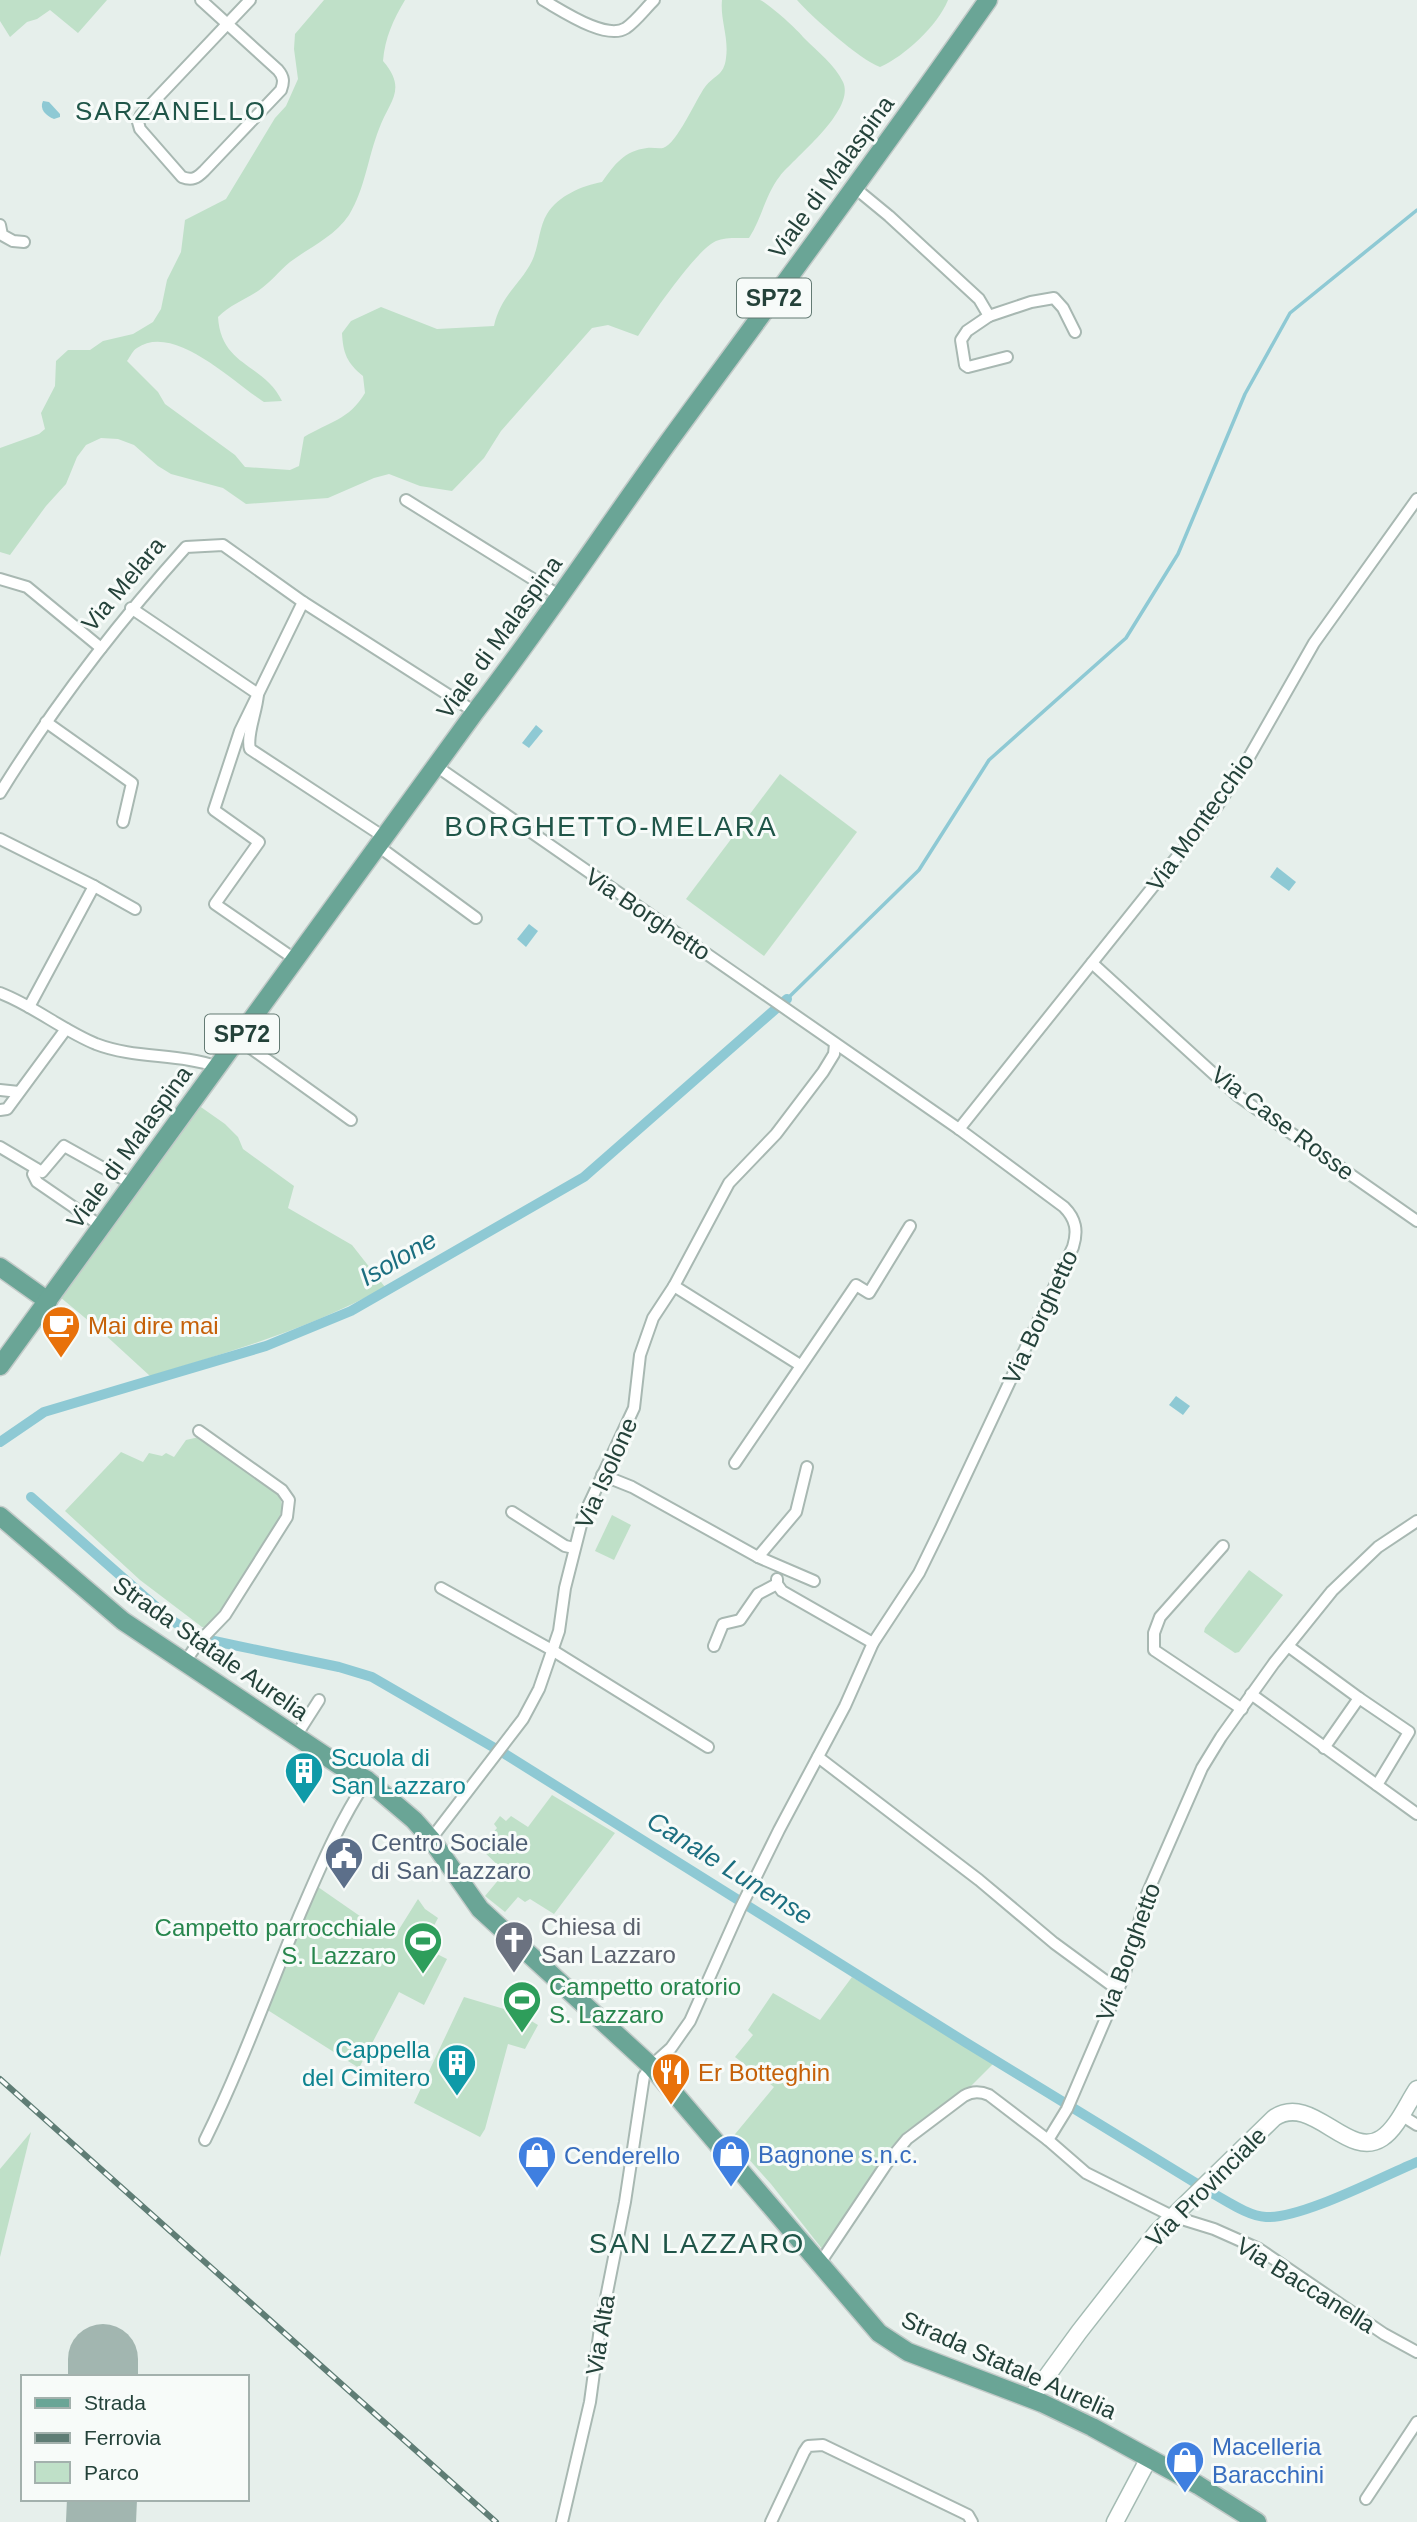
<svg xmlns="http://www.w3.org/2000/svg" width="1417" height="2522" viewBox="0 0 1417 2522" font-family="Arial,sans-serif">
  <style>
    .green { fill: #bfe0c8 }
    .water { fill: #8ec9d4 }
    .lines { fill: none; stroke-linecap: round; stroke-linejoin: round }
    .stream { stroke: #8ec9d4; stroke-width: 3.5 }
    .canal { stroke: #8ec9d4; stroke-width: 10 }
    .runway { stroke: #a2b6b0; stroke-width: 70 }
    .street-casing { stroke: #a8b8b2; stroke-width: 14 }
    .secondary-casing { stroke: #a4bbb3; stroke-width: 19 }
    .primary-casing { stroke: #c2cac8; stroke-width: 21 }
    .street { stroke: #fff; stroke-width: 10 }
    .secondary { stroke: #fff; stroke-width: 16 }
    .primary { stroke: #6aa596; stroke-width: 18 }
    .rail-casing { stroke: #5f7d75; stroke-width: 6 }
    .rail { stroke: #f7fbf9; stroke-width: 3.5; stroke-dasharray: 10; stroke-linecap: butt }
    .labels { text-anchor: middle; dominant-baseline: central; stroke-width: 6; stroke-linejoin: round; paint-order: stroke }
    .shield { fill: #f7fbf9; stroke: #637a73; stroke-width: 2 }
    .shield-label { font-size: 23px; font-weight: bold; fill: #24423a }
    .street-label { font-size: 24px; fill: #24423a; stroke: #f7fbf9 }
    .food-label { font-size: 24px; fill: #c56008; stroke: #f7fbf9; text-anchor: start }
    .culture-label { font-size: 24px; fill: #0d838f; stroke: #f7fbf9; text-anchor: start }
    .service-label { font-size: 24px; fill: #4e5e75; stroke: #f7fbf9; text-anchor: start }
    .worship-label { font-size: 24px; fill: #5b616d; stroke: #f7fbf9; text-anchor: start }
    .leisure-label { font-size: 24px; fill: #27864d; stroke: #f7fbf9; text-anchor: end }
    .shop-label { font-size: 24px; fill: #366cbe; stroke: #f7fbf9; text-anchor: start }
    .neighbourhood-label { font-size: 26px; letter-spacing: 2px; fill: #1f5548; stroke: #f7fbf9 }
    .water-label { font-size: 26px; font-style: italic; fill: #1c6f80; stroke: #f7fbf9 }
    .quarter-label { font-size: 28px; letter-spacing: 2px; fill: #1f5548; stroke: #f7fbf9 }
  </style>
  <rect width="100%" height="100%" fill="#e6efeb"/>
  <g class="green">
    <path d="M0,0H107L78,33L50,10L37,19L27,22L10,37L0,21Z"/>
    <path d="M324,0H405C393,20 385,38 383,61C408,90 389,101 379,129C368,157 365,189 349,215C334,237 310,247 290,262C279,271 270,283 258,291C244,300 230,305 218,317C221,367 264,363 282,401L264,402C235,384 174,322 137,348C133,350 130,357 127,361L158,392L165,404L235,455L245,467L290,470L299,466L304,437C329,422 349,420 365,393L363,376C347,363 343,353 342,333L351,321L381,307L437,329L494,326C501,295 520,285 532,261C539,246 539,227 547,214C559,195 582,186 602,182C615,164 624,151 647,148C652,147 658,149 663,148C677,144 696,99 705,87C714,75 724,76 726,58C729,37 720,20 722,0C733,0 749,0 760,0C768,3 798,30 804,38C817,51 835,65 843,82C856,110 795,157 780,176C765,195 762,218 749,238C738,238 725,237 716,241C696,250 652,315 638,336L608,325L592,328L501,431L484,458L452,491L420,486L389,474L374,478L328,498L246,504L223,488L171,474L158,466L134,445L118,439L101,438L86,445L77,457L66,484L46,506L10,555L0,552V448L39,434L45,429L41,413L55,386L56,361L68,350H90L103,341L133,334L153,322L161,309L167,280L181,252L185,220L226,199L275,118L286,106L298,79L294,49L295,34Z"/>
    <path d="M797,0H948C938,25 905,56 880,67C860,60 812,17 797,0Z"/>
    <path d="M780,774L857,832L764,956L686,899Z"/>
    <path d="M198,1105L225,1124L238,1137L243,1149L294,1186L288,1208L352,1245L385,1287C312,1328 230,1352 150,1376L102,1332L60,1297Z"/>
    <path d="M199,1437L275,1490C282,1501 284,1505 279,1518L231,1598L205,1627H202L140,1580L65,1511L121,1452L143,1462L149,1453L162,1456L166,1453L174,1457L186,1440Z"/>
    <path d="M612,1515L631,1525L614,1560L595,1551Z"/>
    <path d="M1249,1570L1283,1595L1239,1652L1235,1653L1204,1632L1205,1628Z"/>
    <path d="M552,1795L615,1833L554,1914L530,1899L525,1902L518,1897L505,1912L485,1896L505,1872L480,1848L497,1828L494,1824L500,1816L506,1821L511,1816L528,1827Z"/>
    <path d="M318,1887L393,1939L418,1899L425,1909L438,1918L423,1947L447,1959L424,2005L399,1992L359,2068L266,2009Z"/>
    <path d="M852,1977L994,2063L970,2087L906,2131L892,2146L823,2250L771,2184L731,2139L774,2087L735,2057L753,2035L748,2030L773,1993L820,2020Z"/>
    <path d="M464,1997L518,2013L538,2025L525,2049L508,2044L485,2129L480,2137L414,2103Z"/>
    <path d="M31,2132L0,2257V2169Z"/>
  </g>
  <g class="water">
    <path d="M43,101L49,102L60,114V117L54,119C46,116 39,109 43,101Z"/>
    <path d="M536,725L543,731L529,748L522,743Z"/>
    <path d="M1277,867L1296,882L1289,891L1270,877Z"/>
    <path d="M529,924L538,931L526,947L517,939Z"/>
    <path d="M1176,1396L1190,1406L1183,1415L1169,1405Z"/>
  </g>
  <g class="lines">
    <path class="stream" d="M787,999L919,870L989,760L1126,638L1178,554L1245,394L1290,313L1417,210"/>
    <g class="canal">
      <path d="M0,1442L44,1412L266,1346L351,1311L584,1177L787,999"/>
      <path d="M31,1497L171,1620L192,1633L214,1641L339,1667L372,1677L505,1754L965,2042L1212,2193C1227,2201 1248,2216 1266,2217C1301,2219 1381,2177 1417,2162"/>
    </g>
    <g class="runway">
      <path d="M103,2377V2359"/>
      <path d="M101,2522L102,2499"/>
    </g>
    <g class="street-casing">
      <g id="street">
        <path d="M201,0L278,70C284,77 284,82 281,90L204,171C197,178 192,181 182,177L140,129L138,122L141,115L250,0"/>
        <path d="M543,0C561,10 606,41 626,28C636,21 645,9 654,0"/>
        <path d="M855,188L889,216L979,299L989,316L1031,302L1054,298L1063,308L1075,332"/>
        <path d="M0,225L2,235L13,241L24,242"/>
        <path d="M989,316L967,331L961,340L965,365L968,367L1007,357"/>
        <path d="M406,500L560,596"/>
        <path d="M0,579L27,587L101,648"/>
        <path d="M131,608L258,694C257,711 246,735 250,749L384,837"/>
        <path d="M46,722L132,783L123,822"/>
        <path d="M436,766L959,1129L1064,1207C1076,1219 1078,1231 1073,1247L941,1528L919,1573L873,1643L845,1706L779,1830L740,1909L690,2021L671,2048L651,2066L644,2076L625,2202L600,2328L590,2402L562,2522"/>
        <path d="M0,793C55,704 116,625 186,547L223,545L303,602L475,712"/>
        <path d="M0,839L94,886L29,1007"/>
        <path d="M378,846L476,918"/>
        <path d="M94,886L135,909"/>
        <path d="M296,960L215,904L259,842L214,810L240,731L303,602"/>
        <path d="M1092,963L1238,1096L1417,1221"/>
        <path d="M0,993C34,1006 62,1030 96,1044C135,1059 179,1053 218,1067"/>
        <path d="M238,1039L351,1120"/>
        <path d="M0,1090L19,1092"/>
        <path d="M0,1110L7,1109L66,1029"/>
        <path d="M959,1129L1216,808L1248,759L1314,643L1417,499"/>
        <path d="M0,1147L42,1172L64,1146L132,1184"/>
        <path d="M36,1169L33,1174L37,1182L101,1226"/>
        <path d="M674,1286L800,1365"/>
        <path d="M735,1463L856,1285L869,1293L910,1226"/>
        <path d="M602,1475L632,1487L758,1557L814,1581"/>
        <path d="M512,1512L565,1546L574,1548"/>
        <path d="M1223,1546L1160,1617L1154,1633V1650L1242,1709"/>
        <path d="M758,1557L796,1512L807,1467"/>
        <path d="M777,1584L782,1591L873,1643"/>
        <path d="M441,1588L552,1650L708,1747"/>
        <path d="M714,1646L723,1624L740,1620L758,1594L777,1584V1579"/>
        <path d="M1288,1646L1359,1698"/>
        <path d="M185,1662L198,1643L225,1615L287,1517L289,1500L282,1490L199,1431"/>
        <path d="M1251,1694L1417,1814"/>
        <path d="M296,1736L319,1700"/>
        <path d="M1324,1748L1359,1698L1409,1732L1377,1785"/>
        <path d="M818,1757L979,1880L1054,1943L1118,1990"/>
        <path d="M431,1839L523,1719L539,1689L559,1631L565,1588L583,1517L634,1408L640,1355L653,1318L674,1286L729,1183L776,1134L823,1072L834,1054L835,1044"/>
        <path d="M1401,2115L1417,2125"/>
        <path d="M205,2140C241,2067 269,1989 300,1914C320,1868 339,1822 367,1780"/>
        <path d="M1048,2140L1067,2109L1124,1976L1147,1894L1202,1768L1221,1737L1274,1663L1332,1591L1378,1547L1417,1521"/>
        <path d="M820,2263L887,2163L907,2139L964,2096C972,2091 980,2091 989,2095L1048,2140L1086,2173L1172,2216L1214,2229L1259,2249L1384,2334L1417,2352"/>
        <path d="M1366,2499L1417,2422"/>
        <path d="M771,2522L804,2452L808,2446L823,2445L968,2515L972,2522"/>
      </g>
    </g>
    <g class="secondary-casing">
      <g id="secondary">
        <path d="M1031,2398L1079,2332L1157,2232L1274,2118C1312,2092 1348,2161 1382,2138C1397,2128 1407,2104 1417,2089"/>
        <path d="M1115,2522L1149,2458"/>
      </g>
    </g>
    <g class="primary-casing">
      <g id="primary">
        <path d="M0,1267L48,1301"/>
        <path d="M0,1366L475,712C543,624 604,531 669,441C776,295 884,149 988,0"/>
        <path d="M0,1516L123,1621L339,1765L367,1780L414,1820L431,1839L480,1909L651,2066L879,2333L908,2352L1042,2403L1092,2427L1198,2485L1257,2522"/>
      </g>
    </g>
    <use href="#street" class="street"/>
    <use href="#secondary" class="secondary"/>
    <use href="#primary" class="primary"/>
    <g class="rail-casing">
      <path id="rail" d="M0,2079L496,2522"/>
    </g>
    <use href="#rail" class="rail"/>
  </g>
  <defs>
    <g id="cafe-pin" transform="scale(2.0125)"><path d="M0 17L-7.5 6A9.5 9.5 0 1 1 7.5 6Z" fill="#e8710a" stroke="#f7fbf9"/><path d="M-5.5-4.5H6V0H3Q3 3.5 0 3.5H-2.5Q-5.5 3.5-5.5 0ZM3-3.2v2h1.7v-2ZM-6 4.5H4V6H-6Z" fill="#fff"/></g>
    <g id="building-pin" transform="scale(2.0125)"><path d="M0 17L-7.5 6A9.5 9.5 0 1 1 7.5 6Z" fill="#0f9aa8" stroke="#f7fbf9"/><path d="M-4-6H4V6H1V3H-1V6H-4ZM-2.5-4.3h1.7v1.8h-1.7ZM.8-4.3h1.7v1.8H.8ZM-2.5-1h1.7V.8h-1.7ZM.8-1h1.7V.8H.8Z" fill="#fff"/></g>
    <g id="civic-pin" transform="scale(2.0125)"><path d="M0 17L-7.5 6A9.5 9.5 0 1 1 7.5 6Z" fill="#5c6f8a" stroke="#f7fbf9"/><path d="M-.6-6.5H3V-4.5H.6V-3L4-1V1h2V6H-6V1h2V-1L-.6-3ZM-1.2 2.5V6h2.4V2.5Z" fill="#fff"/></g>
    <g id="church-pin" transform="scale(2.0125)"><path d="M0 17L-7.5 6A9.5 9.5 0 1 1 7.5 6Z" fill="#6b7280" stroke="#f7fbf9"/><path d="M-1.2-6h2.4v3.5h3.3v2.4h-3.3V6h-2.4V-.1h-3.3v-2.4h3.3Z" fill="#fff"/></g>
    <g id="stadium-pin" transform="scale(2.0125)"><path d="M0 17L-7.5 6A9.5 9.5 0 1 1 7.5 6Z" fill="#2e9e5b" stroke="#f7fbf9"/><path d="M0-5a6.5 5 0 1 0 0 10a6.5 5 0 1 0 0-10ZM-3.5-1.8h7v3.6h-7Z" fill="#fff"/></g>
    <g id="restaurant-pin" transform="scale(2.0125)"><path d="M0 17L-7.5 6A9.5 9.5 0 1 1 7.5 6Z" fill="#e8710a" stroke="#f7fbf9"/><path d="M-5-6h1v4h1v-4h1v4h1v-4h1v5L-1.5 .5V6h-2V.5L-5-1ZM5-6V6H3V1.5H1.5Q1.5-4 5-6Z" fill="#fff"/></g>
    <g id="shop-pin" transform="scale(2.0125)"><path d="M0 17L-7.5 6A9.5 9.5 0 1 1 7.5 6Z" fill="#3f7fe0" stroke="#f7fbf9"/><path d="M-5-2.5h2.3a2.7 3.5 0 0 1 5.4 0H5L5.5 6h-11ZM-1.5-2.5h3a1.5 2.3 0 0 0-3 0Z" fill="#fff"/></g>
  </defs>
  <g fill-rule="evenodd">
    <use href="#cafe-pin" x="61" y="1325"/>
    <use href="#building-pin" x="304" y="1771"/>
    <use href="#civic-pin" x="344" y="1856"/>
    <use href="#church-pin" x="514" y="1940"/>
    <use href="#stadium-pin" x="423" y="1941"/>
    <use href="#stadium-pin" x="522" y="2000"/>
    <use href="#building-pin" x="457" y="2063"/>
    <use href="#restaurant-pin" x="671" y="2072"/>
    <use href="#shop-pin" x="731" y="2154"/>
    <use href="#shop-pin" x="537" y="2155"/>
    <use href="#shop-pin" x="1185" y="2460"/>
  </g>
  <g class="labels">
    <g class="shield">
      <rect x="737" y="278.5" width="74" height="39" rx="5"/>
      <rect x="205" y="1014.5" width="74" height="39" rx="5"/>
    </g>
    <g class="shield-label">
      <text x="774" y="298">SP72</text>
      <text x="242" y="1034">SP72</text>
    </g>
    <g class="street-label">
      <text transform="translate(831 177) rotate(-54)">Viale di Malaspina</text>
      <text transform="translate(123 584) rotate(-50)">Via Melara</text>
      <text transform="translate(499 637) rotate(-54)">Viale di Malaspina</text>
      <text transform="translate(1200 822) rotate(-54)">Via Montecchio</text>
      <text transform="translate(648 914) rotate(34)">Via Borghetto</text>
      <text transform="translate(1283 1123) rotate(37)">Via Case Rosse</text>
      <text transform="translate(129 1147) rotate(-54)">Viale di Malaspina</text>
      <text transform="translate(1040 1317) rotate(-65)">Via Borghetto</text>
      <text transform="translate(606 1473) rotate(-66)">Via Isolone</text>
      <text transform="translate(211 1648) rotate(35)">Strada Statale Aurelia</text>
      <text transform="translate(1128 1952) rotate(-70)">Via Borghetto</text>
      <text transform="translate(1206 2187) rotate(-45)">Via Provinciale</text>
      <text transform="translate(1306 2285) rotate(32)">Via Baccanella</text>
      <text transform="translate(600 2335) rotate(-81)">Via Alta</text>
      <text transform="translate(1009 2365) rotate(24)">Strada Statale Aurelia</text>
    </g>
    <g class="food-label">
      <text x="88" y="1325">Mai dire mai</text>
      <text x="698" y="2072">Er Botteghin</text>
    </g>
    <g class="culture-label">
      <text x="331" y="1757">Scuola di<tspan x="331" dy="28">San Lazzaro</tspan></text>
      <text x="430" y="2049" text-anchor="end">Cappella<tspan x="430" dy="28">del Cimitero</tspan></text>
    </g>
    <g class="service-label">
      <text x="371" y="1842">Centro Sociale<tspan x="371" dy="28">di San Lazzaro</tspan></text>
    </g>
    <g class="worship-label">
      <text x="541" y="1926">Chiesa di<tspan x="541" dy="28">San Lazzaro</tspan></text>
    </g>
    <g class="leisure-label">
      <text x="396" y="1927">Campetto parrocchiale<tspan x="396" dy="28">S. Lazzaro</tspan></text>
      <text x="549" y="1986" text-anchor="start">Campetto oratorio<tspan x="549" dy="28">S. Lazzaro</tspan></text>
    </g>
    <g class="shop-label">
      <text x="758" y="2154">Bagnone s.n.c.</text>
      <text x="564" y="2155">Cenderello</text>
      <text x="1212" y="2446">Macelleria<tspan x="1212" dy="28">Baracchini</tspan></text>
    </g>
    <g class="neighbourhood-label">
      <text x="171" y="111">SARZANELLO</text>
    </g>
    <g class="water-label">
      <text transform="translate(398 1258) rotate(-30)">Isolone</text>
      <text transform="translate(730 1868) rotate(32)">Canale Lunense</text>
    </g>
    <g class="quarter-label">
      <text x="611" y="826">BORGHETTO-MELARA</text>
      <text x="697" y="2243">SAN LAZZARO</text>
    </g>
  </g>
  <rect x="21" y="2375" width="228" height="126" fill="#f7fbf9" stroke="#a3b1ad" stroke-width="2"/>
  <rect x="35" y="2398" width="35" height="10" fill="#6aa596" stroke="#a3b1ad" stroke-width="2"/>
  <text x="84" y="2410" font-size="21" fill="#24423a">Strada</text>
  <rect x="35" y="2433" width="35" height="10" fill="#5f7d75" stroke="#a3b1ad" stroke-width="2"/>
  <text x="84" y="2445" font-size="21" fill="#24423a">Ferrovia</text>
  <rect x="35" y="2462" width="35" height="21" fill="#bfe0c8" stroke="#a3b1ad" stroke-width="2"/>
  <text x="84" y="2480" font-size="21" fill="#24423a">Parco</text>
</svg>
